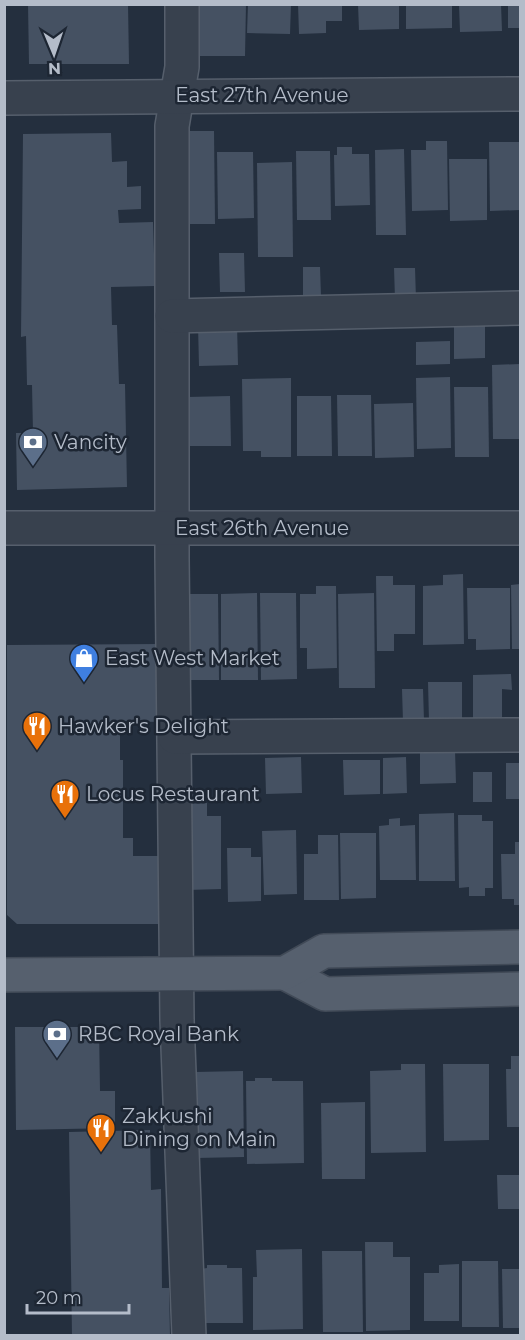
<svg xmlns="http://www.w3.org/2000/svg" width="525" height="1340" viewBox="0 0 525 1340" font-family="Montserrat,sans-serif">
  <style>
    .building { fill: #455162 }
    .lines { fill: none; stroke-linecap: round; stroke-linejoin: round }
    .minor-casing { stroke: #565f6c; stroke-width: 36 }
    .major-casing { stroke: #414a57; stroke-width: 36 }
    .minor { stroke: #38414e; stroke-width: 33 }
    .major { stroke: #56606e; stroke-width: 33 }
    .labels { text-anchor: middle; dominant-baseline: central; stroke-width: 5; stroke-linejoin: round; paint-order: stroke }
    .street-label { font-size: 20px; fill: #b4bcc9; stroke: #1d2633 }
    .poi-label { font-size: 20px; fill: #b4bcc9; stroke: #1d2633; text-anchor: start }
  </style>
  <rect width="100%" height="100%" fill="#242f3e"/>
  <g class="building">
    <path d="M28,4H128L129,64H29Z"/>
    <path d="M194,4H246L245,56H194Z"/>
    <path d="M248,4H291L290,34L247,33Z"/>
    <path d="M298,4H342V21H326V33L299,34Z"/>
    <path d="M358,4H399V29L359,30Z"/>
    <path d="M406,4H452V28L406,29Z"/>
    <path d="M459,4H501L502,31L460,32Z"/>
    <rect x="508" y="4" width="12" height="24"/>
    <path d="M177,131H214L215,224H178Z"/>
    <path d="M111,133L112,162L127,161V187L141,186V209L118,210L119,223L153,222L155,286L111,287L112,325H117L119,384H125L127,487L17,490L16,433H33L32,385H27L26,336L21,337L23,134Z"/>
    <path d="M426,141H447L448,210L412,211L411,150H426Z"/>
    <path d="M489,142H520V210L490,211Z"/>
    <path d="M337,147H352V154H369L370,205L335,206L334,155H337Z"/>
    <path d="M404,149L406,235H376L375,150Z"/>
    <path d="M296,151H330L331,220H297Z"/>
    <path d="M217,152H253L254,218L218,219Z"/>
    <path d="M449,159H487V220L450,221Z"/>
    <path d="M292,162L293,257H258L257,163Z"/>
    <path d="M219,253H244L245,292H220Z"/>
    <path d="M303,267H320L321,296H303Z"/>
    <path d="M394,268H415L416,299H395Z"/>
    <path d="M454,322H485V358L454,359Z"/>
    <path d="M237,324L238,365L199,366L198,325Z"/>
    <path d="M450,341V364L416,365V342Z"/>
    <path d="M520,364V439H493L492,365Z"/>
    <path d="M450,377L451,448L417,449L416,378Z"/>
    <path d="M291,378V457H261V451H243L242,379Z"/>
    <path d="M454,387H488L489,457H455Z"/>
    <path d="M337,395H371L372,456H338Z"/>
    <path d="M230,396L231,446H187V397Z"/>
    <path d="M297,396H331L332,456H297Z"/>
    <path d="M413,403L414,457L375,458L374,404Z"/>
    <path d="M463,574L464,644L423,645V586L443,585V575Z"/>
    <path d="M376,576H393V585H415V634H394V651H377Z"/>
    <path d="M520,584V649H512L511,585Z"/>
    <path d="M316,586H336L337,668L307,669V648H300V594H316Z"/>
    <path d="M467,588H510V649L476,650V639H468Z"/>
    <path d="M257,593L258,680H221V594Z"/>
    <path d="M260,593H296L297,679L261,680Z"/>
    <path d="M374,593L375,688H339L338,594Z"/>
    <path d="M182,594H218L219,680H183Z"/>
    <path d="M160,644V722L120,721V760H123V838H133V856H169L170,924H17L7,915V645Z"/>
    <path d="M511,674L512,690L502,689V723H473V675Z"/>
    <path d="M428,682H462V721H429Z"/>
    <path d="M402,689H423L424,721L403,722Z"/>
    <path d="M455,750L456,783L420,784V751Z"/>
    <path d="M301,757L302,793L266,794L265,758Z"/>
    <path d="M406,757L407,793L383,794V758Z"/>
    <path d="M343,760H380V794L344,795Z"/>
    <rect x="506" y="763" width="14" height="36"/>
    <rect x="473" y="772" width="19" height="30"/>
    <path d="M207,803V816H221V889L187,890L186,804Z"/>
    <path d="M454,813L455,881H419V814Z"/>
    <path d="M458,815H482V821H493V888H485V896H469V887L459,888Z"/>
    <path d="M400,818V826L415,825L416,880H380L379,826L389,825V819Z"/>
    <path d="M296,830L297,894L264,895L262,831Z"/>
    <path d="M340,833H376V898L341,899Z"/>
    <path d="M318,835H338L339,900H304V854H318Z"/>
    <path d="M515,842H520V905H514V899H502L501,854H515Z"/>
    <path d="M227,848H251V857H261V901L228,902Z"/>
    <path d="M15,1027H99L100,1091H115V1128L16,1130Z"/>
    <path d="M511,1056H520V1127H507L506,1069H511Z"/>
    <path d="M401,1064H425L426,1152L371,1153L370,1071L401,1070Z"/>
    <path d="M443,1064H489V1140L444,1141Z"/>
    <path d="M243,1071L244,1157L196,1158L195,1072Z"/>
    <path d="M255,1078H272V1081H303L304,1163L247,1164L246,1081H255Z"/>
    <path d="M365,1102V1179H322L321,1103Z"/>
    <path d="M150,1130L151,1190L161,1189L162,1288H169L170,1336H72L69,1132Z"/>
    <path d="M497,1175H520V1209H498Z"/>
    <path d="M365,1242H393V1257H410V1330L366,1331Z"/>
    <path d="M302,1249L303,1329L253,1330V1277H257L256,1250Z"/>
    <path d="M322,1251H362L363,1332H323Z"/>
    <path d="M462,1261H498L499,1327H462Z"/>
    <path d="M459,1264V1321H424V1273H439V1265Z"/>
    <path d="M207,1265H227V1268H242L243,1323H202L201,1269L207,1268Z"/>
    <path d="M502,1269H520V1328H503Z"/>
  </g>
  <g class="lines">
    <g class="minor-casing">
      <g id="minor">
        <path d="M182,4V67L172,126V558L177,1020L189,1336"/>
        <path d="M4,98L520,94"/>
        <path d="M172,316L520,308"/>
        <path d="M4,528H520"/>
        <path d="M175,737L520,735"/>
      </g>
    </g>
    <g class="major-casing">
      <g id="major">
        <path d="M285,973L325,994L520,989"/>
        <path d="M4,975L285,973L324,951L520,947"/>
      </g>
    </g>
    <use href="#minor" class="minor"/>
    <use href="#major" class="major"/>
  </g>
  <defs>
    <g id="bank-pin" transform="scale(1.5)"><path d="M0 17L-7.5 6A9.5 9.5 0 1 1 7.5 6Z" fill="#5c6f8a" stroke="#1d2633"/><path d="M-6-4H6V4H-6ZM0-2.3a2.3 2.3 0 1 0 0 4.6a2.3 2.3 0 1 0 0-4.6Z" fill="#fff"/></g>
    <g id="shop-pin" transform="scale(1.5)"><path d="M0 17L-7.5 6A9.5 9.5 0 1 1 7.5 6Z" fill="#3f7fe0" stroke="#1d2633"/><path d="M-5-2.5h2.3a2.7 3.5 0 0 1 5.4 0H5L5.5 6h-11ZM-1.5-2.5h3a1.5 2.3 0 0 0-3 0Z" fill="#fff"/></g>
    <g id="restaurant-pin" transform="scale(1.5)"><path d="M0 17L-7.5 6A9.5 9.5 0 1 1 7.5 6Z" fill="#e8710a" stroke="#1d2633"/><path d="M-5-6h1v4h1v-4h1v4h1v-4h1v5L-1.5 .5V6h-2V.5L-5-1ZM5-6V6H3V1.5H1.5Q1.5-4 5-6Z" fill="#fff"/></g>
  </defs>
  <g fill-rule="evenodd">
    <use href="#bank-pin" x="33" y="442"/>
    <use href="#shop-pin" x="84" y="658"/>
    <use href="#restaurant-pin" x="37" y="726"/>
    <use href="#restaurant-pin" x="65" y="794"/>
    <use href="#bank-pin" x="57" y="1034"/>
    <use href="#restaurant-pin" x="101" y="1128"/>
  </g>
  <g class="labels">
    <g class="street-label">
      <text x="262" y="95">East 27th Avenue</text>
      <text x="262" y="528">East 26th Avenue</text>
    </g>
    <g class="poi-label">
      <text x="54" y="442">Vancity</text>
      <text x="105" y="658">East West Market</text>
      <text x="58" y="726">Hawker's Delight</text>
      <text x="86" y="794">Locus Restaurant</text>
      <text x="78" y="1034">RBC Royal Bank</text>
      <text x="122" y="1116">Zakkushi<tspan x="122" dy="23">Dining on Main</tspan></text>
    </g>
  </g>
  <rect width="525" height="1340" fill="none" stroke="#b4bcc9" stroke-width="12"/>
  <g transform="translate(54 54) rotate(178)" stroke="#1d2633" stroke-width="4.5" paint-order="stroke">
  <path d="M0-4.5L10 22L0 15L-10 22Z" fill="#b4bcc9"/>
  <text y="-9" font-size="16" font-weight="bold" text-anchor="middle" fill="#b4bcc9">N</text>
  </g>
  <path d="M27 1304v9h102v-9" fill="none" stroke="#b4bcc9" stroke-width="3"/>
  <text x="36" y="1304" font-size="18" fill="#b4bcc9" stroke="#1d2633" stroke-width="4.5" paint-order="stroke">20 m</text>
</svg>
